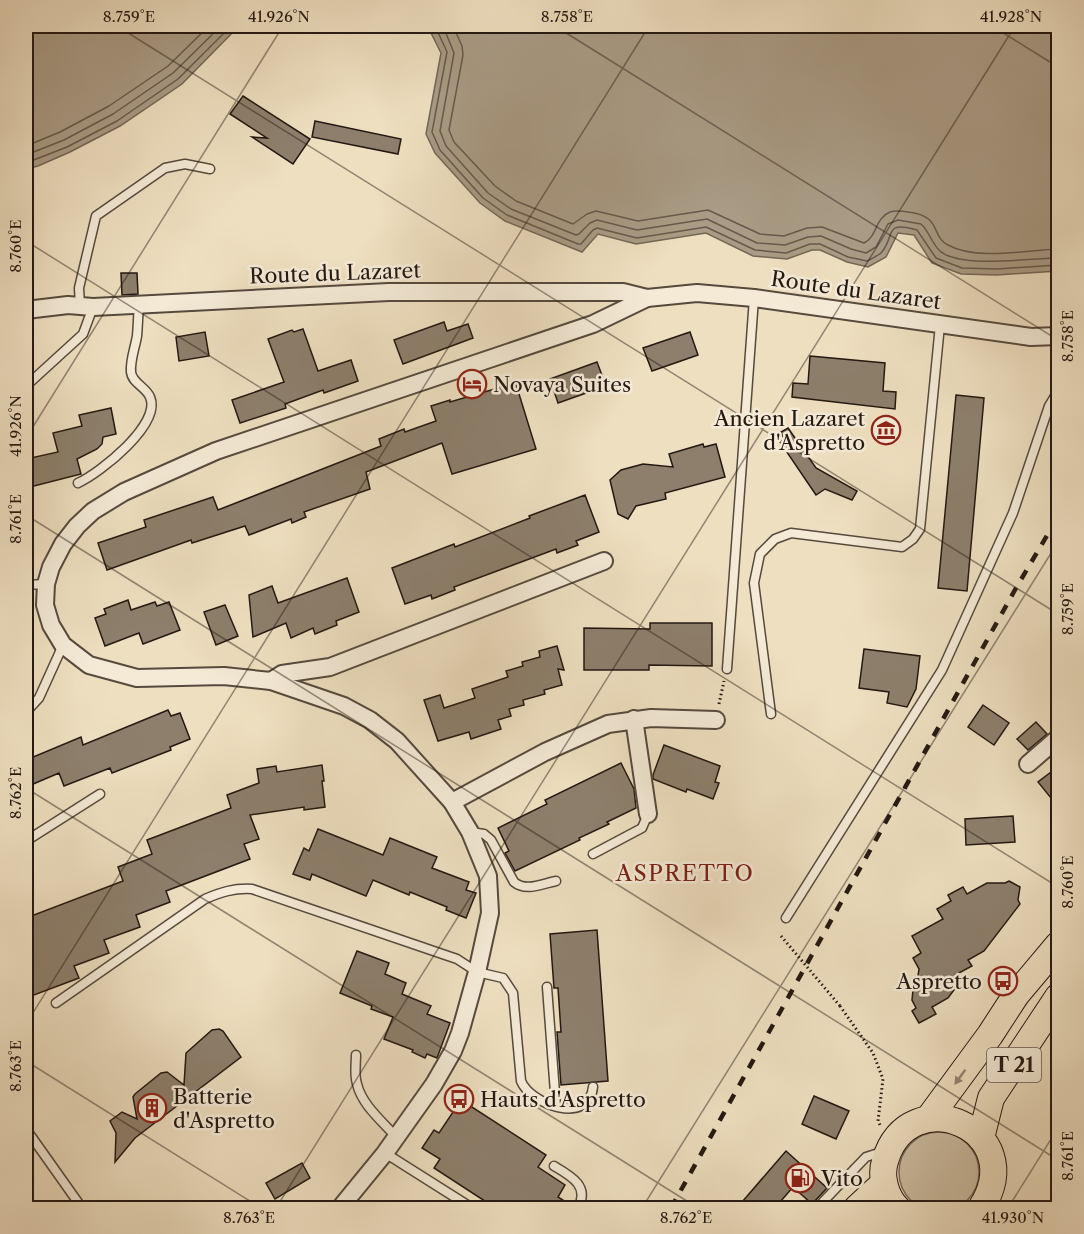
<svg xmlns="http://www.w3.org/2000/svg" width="1084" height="1234" viewBox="0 0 1084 1234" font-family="'Libre Caslon Text',serif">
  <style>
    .green { fill: #ccbda2; stroke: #786a5a; stroke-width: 1.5 }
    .water { fill: #a99b85; stroke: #746757; stroke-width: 1.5 }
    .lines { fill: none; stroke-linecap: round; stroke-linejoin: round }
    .shore { stroke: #665a4c; stroke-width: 1.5 }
    .building { fill: #8d7f6c; stroke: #241812; stroke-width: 1.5 }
    .lane-casing { stroke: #564a3e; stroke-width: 11 }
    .street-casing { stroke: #564a3e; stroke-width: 20 }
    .primary-casing { stroke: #241812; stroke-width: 28 }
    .path { stroke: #241812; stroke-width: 3; stroke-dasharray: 1.5 3; stroke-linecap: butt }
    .lane { stroke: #f4ead6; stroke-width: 8 }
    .street { stroke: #f4ead6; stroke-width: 16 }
    .primary { stroke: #eedfc0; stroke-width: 26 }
    .rail { stroke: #241812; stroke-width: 4.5; stroke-dasharray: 10 10; stroke-linecap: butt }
    .path-bridge { stroke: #241812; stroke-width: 3; stroke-dasharray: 1.5 3; stroke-linecap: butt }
    .oneway { fill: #938572 }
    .ticks { fill: none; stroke: #241812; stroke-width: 1.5; stroke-opacity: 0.45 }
    .labels { text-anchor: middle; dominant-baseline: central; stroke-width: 5; stroke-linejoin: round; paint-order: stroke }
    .shield { fill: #f4ead6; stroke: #62574d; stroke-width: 1.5 }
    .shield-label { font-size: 20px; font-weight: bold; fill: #241812 }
    .street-label { font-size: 21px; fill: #241812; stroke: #f4ead6 }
    .poi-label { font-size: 21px; fill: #241812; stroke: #f4ead6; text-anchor: start }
    .neighbourhood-label { font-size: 22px; letter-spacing: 1.5px; fill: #7a1f14; stroke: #f4ead6 }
    .neatline { fill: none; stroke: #241812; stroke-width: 2 }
    .ticks-label { font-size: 15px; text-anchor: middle; fill: #241812 }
  </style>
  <rect width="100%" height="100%" fill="#eedfc0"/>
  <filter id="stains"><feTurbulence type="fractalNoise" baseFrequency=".00333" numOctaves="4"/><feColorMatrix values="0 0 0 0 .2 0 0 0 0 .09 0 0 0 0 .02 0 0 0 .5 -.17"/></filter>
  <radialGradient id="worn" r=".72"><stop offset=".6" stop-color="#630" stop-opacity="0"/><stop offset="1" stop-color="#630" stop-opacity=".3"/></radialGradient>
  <circle class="green" cx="939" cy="1172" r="40"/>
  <g class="water">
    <path d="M26,26H239L182,84L120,126L70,152L38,166L26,169Z"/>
    <path d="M417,26H1058V271L997,275L961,274L932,263L914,235L898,233L886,257L868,267L847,262L820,250H812L787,259L753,256L706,233L636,244L598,234L582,252L505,221L480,203L435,153L426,134L441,53L431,33Z"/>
  </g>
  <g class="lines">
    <g class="shore">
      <path d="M431,26L437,30L447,52L432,132L440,150L483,198L507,215L578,244H581L593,230L597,228L637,238L706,227L755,250L786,253L810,244H820L848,257L867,261C871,259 877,256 881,253C896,237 882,220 917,230L936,258L962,268L997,269L1058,265"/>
      <path d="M443,26L454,53L440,131L446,146L488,193L511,209L576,235L579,234L590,223L597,220L637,230L707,219L757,243L785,245L808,237L821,236L851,249L866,253L876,247L888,224L898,220L921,224C929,231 932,244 940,251C960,269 1031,258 1058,258"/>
      <path d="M453,26L462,46L463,55L449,130L454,142L495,186L516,201L573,224L587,214L596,211L638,221L708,210L760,234L784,236L807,228L822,227L864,243C877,237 875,218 890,212C896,210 902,211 908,212C943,216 930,236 948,245C977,261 1027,250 1058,249"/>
      <path d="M26,146L60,132L109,106L168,66L209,26"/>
      <path d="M26,155L64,140L113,114L173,73L221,26"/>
      <path d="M26,163L67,147L117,121L178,79L231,26"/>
    </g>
  </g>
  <g class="building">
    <path d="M243,96L310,139L293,164L252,137L267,138L230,114Z"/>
    <path d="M315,121L401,139L398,154L312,137Z"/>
    <path d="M121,273H137L138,294L122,295Z"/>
    <path d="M444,322L447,331L468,324L473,338L403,364L394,340Z"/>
    <path d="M303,329L318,371L351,360L358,381L324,393L323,390L285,404L286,408L240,423L232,400L284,382L268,339L292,330L294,332Z"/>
    <path d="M205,332L209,356L179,361L176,337Z"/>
    <path d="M690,332L698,355L652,371L643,348Z"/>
    <path d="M810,356L885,363L883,391L896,392L895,409L792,397L793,383L808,384Z"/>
    <path d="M597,362L606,386L558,403L550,379Z"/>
    <path d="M515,381L536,449L452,474L442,443L366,472L370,489L304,512L306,517L292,523L291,519L249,535L245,526L192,543L191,540L107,570L98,543L146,527L144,520L213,497L218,510L381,446L379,439L404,429L405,432L436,421L431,406L450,400V402L498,388L497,386Z"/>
    <path d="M956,395L984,398L967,591L938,588Z"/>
    <path d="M111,408L116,434L103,437L102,444L97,449L77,459L81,474L26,488V459L58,452L53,433L82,426L79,415Z"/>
    <path d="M788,428L816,468L857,491L852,500L825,489L816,495L780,442L784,439L781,432Z"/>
    <path d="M703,444L704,447L716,444L725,477L665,493L666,499L636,506L628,519L618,514L610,480L621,470L643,464L673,467L669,454Z"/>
    <path d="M585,495L599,532L576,541L578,545L557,553L556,549L454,587L455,590L432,599L431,595L405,604L392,568L454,544L455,547L530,518L529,516Z"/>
    <path d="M347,578L359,612L336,621L337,625L315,634L313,628L291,638L286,623L253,637L249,595L272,586L278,603Z"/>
    <path d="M128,600L131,610L155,602L157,606L169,602L180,630L143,644L139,633L105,646L95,618L106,614L104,609Z"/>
    <path d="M225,605L238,636L216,645L204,612Z"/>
    <path d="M650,623H712V666L649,665V670H584V628L650,629Z"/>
    <path d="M557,646L564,670L558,669L562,685L544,690L545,694L523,700L524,705L509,709L511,716L498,720L501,729L471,739L469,732L438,741L424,700L440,695L444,708L475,698L472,689L508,677L506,671L523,666L522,662L540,657L539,651Z"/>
    <path d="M864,649L920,656L916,689L907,707L887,703L889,692L859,688Z"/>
    <path d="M983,705L1009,723L994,745L968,727Z"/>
    <path d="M168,710L171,716L180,713L190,739L170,747L171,750L112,773L110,768L64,786L59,773L26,787V760L81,737L83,745Z"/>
    <path d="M1036,722L1047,734L1028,750L1017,739Z"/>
    <path d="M664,745L720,766L715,782L719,783L713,799L687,789L686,792L653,779V775Z"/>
    <path d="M621,763L634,789L636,808L607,822L609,824L579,838L580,840L515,871L505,853L509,851L498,828L547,804L545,800Z"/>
    <path d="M322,765L324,781H322L325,807L304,810V807L250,815L259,839L244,844L250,859L166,891L170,902L136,915L140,927L104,940L109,953L74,966L79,978L26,998V918L123,881L118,867L152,854L147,840L231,808L227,795L259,783L257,769L276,766L277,772Z"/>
    <path d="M1059,766V808L1038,782Z"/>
    <path d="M1013,816L1015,842L966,845L965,819Z"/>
    <path d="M318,829L383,855L390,838L437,857L432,868L469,882L466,890L476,893L466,918L446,910L447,907L410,892L409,895L373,880L366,896L312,874L310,880L293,874L304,848L309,851Z"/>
    <path d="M1009,881L1020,887L1018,900L1020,904L984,951L968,960L972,966L955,975L960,982L948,998L932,1007L936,1014L919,1023L912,1011L916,1008L912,1000L913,990L916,989L919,969L913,958L921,953L912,936L943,919L937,909L951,901L948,895L963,887L967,894L987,883H1005Z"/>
    <path d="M597,930L608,1081L561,1085L557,1032H561L558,988H554L550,934Z"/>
    <path d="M357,951L389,963L385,974L406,983L402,994L431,1006L427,1014L450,1023L437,1058L427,1054L425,1058L412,1052L413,1050L384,1039L393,1017L371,1009L372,1006L340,993Z"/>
    <path d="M219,1029L223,1031L241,1057L135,1138L115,1162L116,1133L110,1121L122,1112L137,1119L133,1097L135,1094L161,1073L167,1072L184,1085L186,1053L212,1030Z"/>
    <path d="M814,1096L849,1111L836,1139L802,1124Z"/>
    <path d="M461,1100L546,1155L538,1167L565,1185L558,1197L572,1206V1209H497L434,1168L440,1159L422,1148L434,1130L439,1133Z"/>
    <path d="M786,1151L827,1188L812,1204L793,1187L774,1209H736Z"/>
    <path d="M302,1163L310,1178L275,1199L266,1183Z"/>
  </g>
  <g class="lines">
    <g class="lane-casing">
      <g id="lane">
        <path d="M80,306L79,288L96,216L165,168L185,164L210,169"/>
        <path d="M26,386L83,334L93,307"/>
        <path d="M78,483C100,473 162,424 150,397C146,387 132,383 131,372C130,360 135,348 137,336C138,326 138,315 139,304"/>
        <path d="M26,585L46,584"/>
        <path d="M727,669L754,298"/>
        <path d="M26,712L39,698L63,645"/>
        <path d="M771,714L754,583L760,554L775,539L791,533L902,547L913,539L920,529L940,325"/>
        <path d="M471,832L484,834L491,840L514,882C526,892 541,884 556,881"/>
        <path d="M26,841L100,794"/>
        <path d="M593,854L642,828L648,814"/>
        <path d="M786,918L942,670L1013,513L1049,406L1058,391"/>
        <path d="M547,987L556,1106"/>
        <path d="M56,1003L205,899C221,892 234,888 252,889L457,959L477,972L503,978L513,993L521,1081C530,1104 589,1126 593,1087"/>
        <path d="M356,1055C356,1064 354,1075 357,1084C362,1105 382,1121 396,1137"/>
        <path d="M26,1129L82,1208"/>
        <path d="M385,1153L472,1208"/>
        <path d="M554,1166C571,1176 590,1186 578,1208"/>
        <path d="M817,1208L866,1157L885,1151"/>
      </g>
    </g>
    <g class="street-casing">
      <g id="street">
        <path d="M26,310L68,305L93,307L389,292H623L647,298L697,293L754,298L1031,337L1058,336"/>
        <path d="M271,681L282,674L330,667L604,561"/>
        <path d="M634,719L648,814"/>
        <path d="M1028,764L1058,738"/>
        <path d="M452,802L545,752L608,724L651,718L716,720"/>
        <path d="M340,1208L385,1153L434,1084L453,1051L460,1033L477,972L490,913L488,876L470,832L452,802L397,741L370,720L344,706L271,681L224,676L137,678L89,665L63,645L51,625L45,605L46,584L51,567L63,544L77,526L93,511L124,492L216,451L593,324L647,298"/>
      </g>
    </g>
    <g class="primary-casing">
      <g id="primary">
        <path d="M929,1118L990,1035L1016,995L1058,945"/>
        <path d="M981,1138L991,1098L1058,997"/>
        <path d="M857,1208L884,1183"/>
        <path d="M897,1208C886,1197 880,1177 885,1161C909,1078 1032,1129 981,1208"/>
      </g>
    </g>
    <g class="path">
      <path d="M719,704L724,681"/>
      <path d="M840,1006L873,1053L883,1079L878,1121L880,1125"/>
    </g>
    <use href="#lane" class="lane"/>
    <use href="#street" class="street"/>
    <use href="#primary" class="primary"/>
    <path class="rail" d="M671,1208L1016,588L1058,517"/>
    <path class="path-bridge" d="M781,936L840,1006"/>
  </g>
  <defs><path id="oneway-solid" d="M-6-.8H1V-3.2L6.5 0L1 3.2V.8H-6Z" transform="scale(1.5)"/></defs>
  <use class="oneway" href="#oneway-solid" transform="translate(960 1077) rotate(126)"/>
  <path class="ticks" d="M117,26L1058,614M555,26L1058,340M992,26L1058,67M26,241L1058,887M26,438L283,26M26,515L1058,1160M26,788L698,1208M26,1024L649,26M26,1061L261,1208M276,1208L1015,26M642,1208L1058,542M1008,1208L1058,1128"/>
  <defs>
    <g id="hotel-ring" transform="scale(1.5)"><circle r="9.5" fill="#f4ead6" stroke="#8f2418" stroke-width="1.5"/><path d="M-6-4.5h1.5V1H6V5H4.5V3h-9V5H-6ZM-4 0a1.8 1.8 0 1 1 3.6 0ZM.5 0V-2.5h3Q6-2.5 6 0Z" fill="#8f2418"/></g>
    <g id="museum-ring" transform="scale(1.5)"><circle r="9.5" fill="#f4ead6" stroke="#8f2418" stroke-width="1.5"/><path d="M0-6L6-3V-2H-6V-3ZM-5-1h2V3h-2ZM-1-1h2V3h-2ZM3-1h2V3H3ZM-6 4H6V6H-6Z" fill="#8f2418"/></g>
    <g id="bus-ring" transform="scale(1.5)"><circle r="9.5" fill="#f4ead6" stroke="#8f2418" stroke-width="1.5"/><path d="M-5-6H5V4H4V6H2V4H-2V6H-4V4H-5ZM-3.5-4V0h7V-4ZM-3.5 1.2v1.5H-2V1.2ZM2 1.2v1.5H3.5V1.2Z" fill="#8f2418"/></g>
    <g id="building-ring" transform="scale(1.5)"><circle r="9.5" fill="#f4ead6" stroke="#8f2418" stroke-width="1.5"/><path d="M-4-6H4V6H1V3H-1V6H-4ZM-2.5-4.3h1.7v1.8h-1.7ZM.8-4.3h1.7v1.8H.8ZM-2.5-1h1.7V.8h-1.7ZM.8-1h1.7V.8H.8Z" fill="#8f2418"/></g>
    <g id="fuel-ring" transform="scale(1.5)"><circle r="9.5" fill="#f4ead6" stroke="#8f2418" stroke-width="1.5"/><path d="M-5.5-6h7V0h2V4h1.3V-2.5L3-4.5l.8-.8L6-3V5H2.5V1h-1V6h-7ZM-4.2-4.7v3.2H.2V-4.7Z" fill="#8f2418"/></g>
  </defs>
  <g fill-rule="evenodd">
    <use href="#hotel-ring" x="472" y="384"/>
    <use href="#museum-ring" x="886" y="430"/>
    <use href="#bus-ring" x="1003" y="981"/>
    <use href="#bus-ring" x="459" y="1099"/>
    <use href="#building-ring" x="152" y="1108"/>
    <use href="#fuel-ring" x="800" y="1178"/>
  </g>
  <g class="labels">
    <rect class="shield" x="987" y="1048" width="54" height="34" rx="4.5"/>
    <g class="shield-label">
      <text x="1014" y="1065">T 21</text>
    </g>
    <g class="street-label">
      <text transform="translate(335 273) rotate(-2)">Route du Lazaret</text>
      <text transform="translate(856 290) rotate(8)">Route du Lazaret</text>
    </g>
    <g class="poi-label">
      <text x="493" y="384">Novaya Suites</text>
      <text x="865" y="418" text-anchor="end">Ancien Lazaret<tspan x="865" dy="24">d'Aspretto</tspan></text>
      <text x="982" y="981" text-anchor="end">Aspretto</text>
      <text x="173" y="1096">Batterie<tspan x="173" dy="24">d'Aspretto</tspan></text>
      <text x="480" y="1099">Hauts d'Aspretto</text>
      <text x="821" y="1178">Vito</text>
    </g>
    <g class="neighbourhood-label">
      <text x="685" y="873">ASPRETTO</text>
    </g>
  </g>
  <rect width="1084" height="1234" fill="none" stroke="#eedfc0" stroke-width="66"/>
  <rect x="33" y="33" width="1018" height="1168" class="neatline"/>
  <g class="ticks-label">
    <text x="129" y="22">8.759°E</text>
    <text x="279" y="22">41.926°N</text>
    <text x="567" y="22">8.758°E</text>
    <text x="1011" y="22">41.928°N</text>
    <text transform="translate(16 246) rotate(-90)" y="5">8.760°E</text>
    <text transform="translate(1068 336) rotate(-90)" y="5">8.758°E</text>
    <text transform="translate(16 426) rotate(-90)" y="5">41.926°N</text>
    <text transform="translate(16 519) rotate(-90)" y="5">8.761°E</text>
    <text transform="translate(1068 609) rotate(-90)" y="5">8.759°E</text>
    <text transform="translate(16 793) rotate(-90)" y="5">8.762°E</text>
    <text transform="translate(1068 882) rotate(-90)" y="5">8.760°E</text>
    <text transform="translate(16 1066) rotate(-90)" y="5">8.763°E</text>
    <text transform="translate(1068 1156) rotate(-90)" y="5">8.761°E</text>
    <text x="249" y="1223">8.763°E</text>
    <text x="686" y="1223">8.762°E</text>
    <text x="1013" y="1223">41.930°N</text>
  </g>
  <rect width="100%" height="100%" filter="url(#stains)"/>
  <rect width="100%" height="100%" fill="url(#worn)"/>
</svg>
